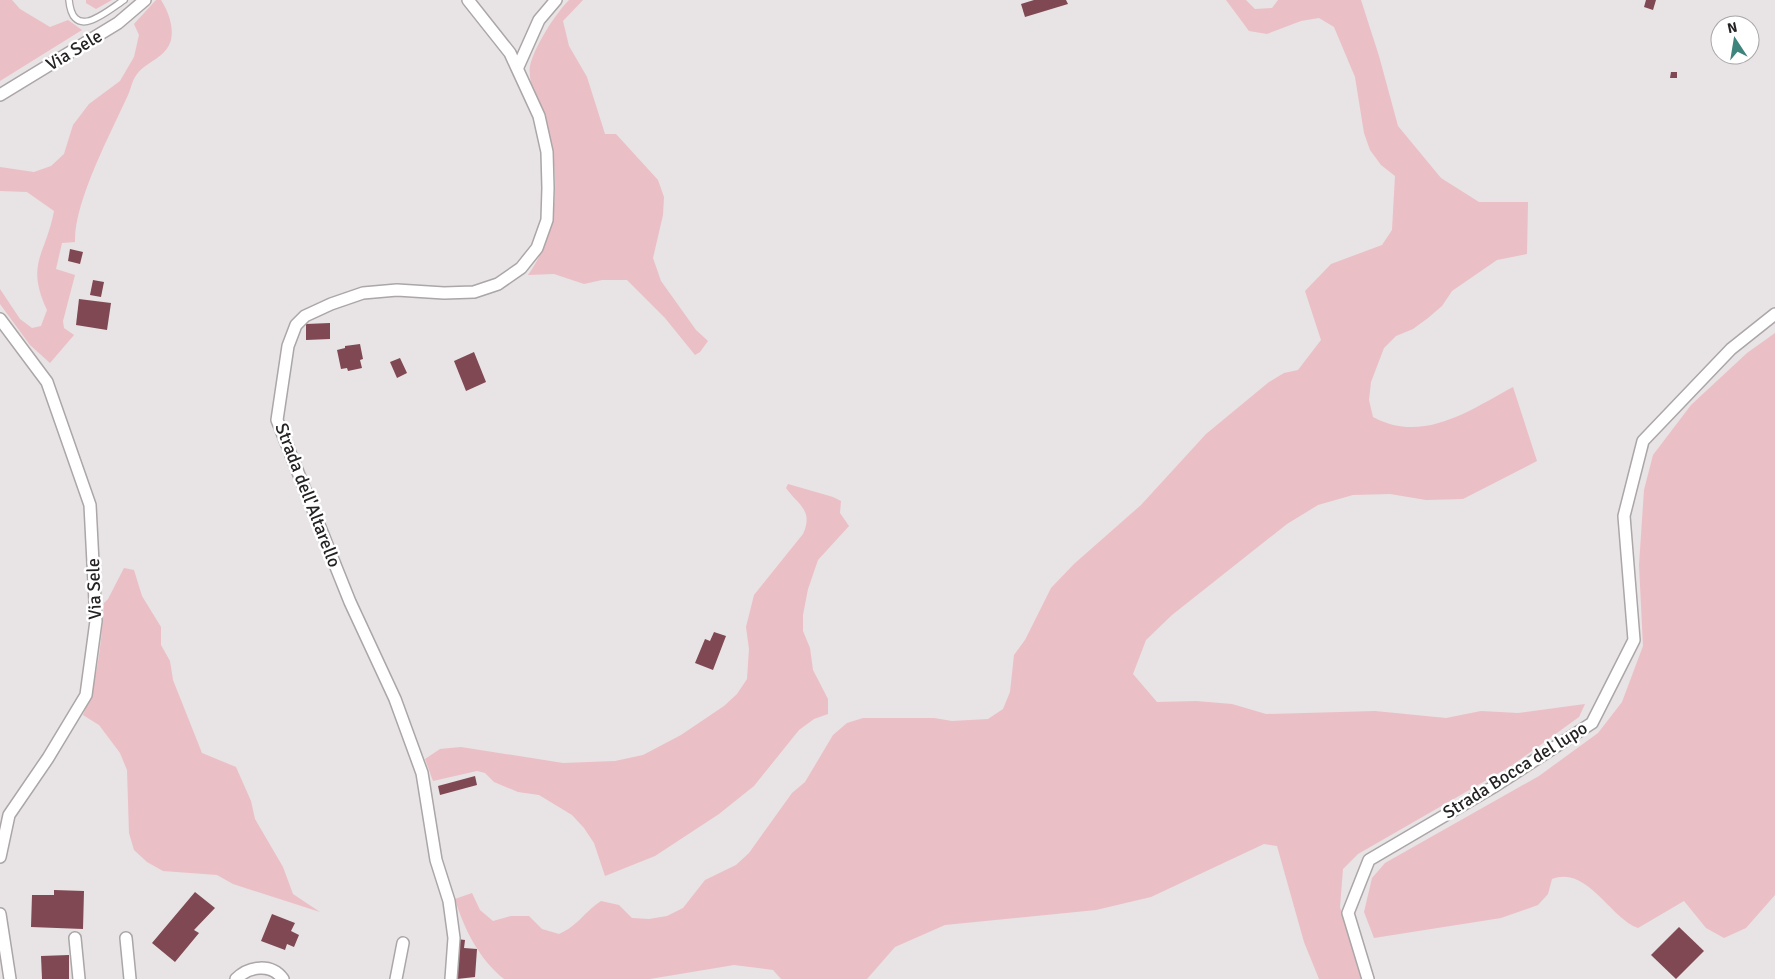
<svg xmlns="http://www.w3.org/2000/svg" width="1775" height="979" viewBox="0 0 1775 979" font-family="Signika,sans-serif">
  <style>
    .green { fill: #ebbfc6 }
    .building { fill: #7f4853 }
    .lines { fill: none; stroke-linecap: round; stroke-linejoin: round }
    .service-casing { stroke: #aba6a7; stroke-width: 8 }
    .minor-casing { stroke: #aba6a7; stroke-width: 14 }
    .service { stroke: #fff; stroke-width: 5.5 }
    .minor { stroke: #fff; stroke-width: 11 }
    .labels { text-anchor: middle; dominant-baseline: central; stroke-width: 5; stroke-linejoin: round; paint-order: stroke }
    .street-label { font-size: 18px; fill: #242222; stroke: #fff }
  </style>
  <rect width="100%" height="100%" fill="#e8e3e4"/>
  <g class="green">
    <path d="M0,0H12L20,9L50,27L68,20L82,30L0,81Z"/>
    <path d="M86,0H112L96,9L86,3Z"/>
    <path d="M156,0H161C168,11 174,26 171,40C166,58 147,61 137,74C132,80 131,89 128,95C111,133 74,201 75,242L62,243L56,269L75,275L63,321L64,328L74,335L50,363L30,345L0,304V289L20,319L32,328L41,326L47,310C25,263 46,255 54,211L27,192L0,191V167L34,172L51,166L64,154L73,125L89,104L120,81L134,57L139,35L134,24Z"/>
    <path d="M569,0H583L563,21L569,46L587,77L605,134H616L658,180L664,197L663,215L653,258L661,281L696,330L708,341L700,352L695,355L665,318L627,280H602L584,284L554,274L528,275C560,230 561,173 545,121C540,104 527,83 530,66C534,47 556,13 569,0Z"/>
    <path d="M1226,0H1246L1255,9L1272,8L1278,0H1361L1379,56L1398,126L1441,178L1479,202H1528L1527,254L1497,260L1452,291L1442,306L1428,318L1413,329L1396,336L1384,348L1371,382L1369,400L1373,417C1422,444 1469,411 1513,387L1537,461L1463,499L1426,500L1390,494L1353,495L1318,505L1287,524L1172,615L1146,640L1133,674L1157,702L1196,701L1232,704L1266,714L1375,711L1446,718L1481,711L1518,713L1585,704L1579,717L1511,766L1358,854L1343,869L1340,907L1361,979H1319L1304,942L1277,846L1264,844L1151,897L1096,910L945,925L895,947L867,979H781L773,970L734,965L650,979H504C479,959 464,929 455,899L472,893L480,910L493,921L511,916H529L542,929L559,934C579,925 583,913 601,901L619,905L632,918L649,919L667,916L683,908L705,880L736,865L749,853L792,793L805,782L833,735L847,723L863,718H934L952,721L988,719L1003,709L1010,692L1014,655L1025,640L1051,588L1074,564L1141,505L1206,434L1269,382L1284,373L1298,370L1321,340L1305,291L1331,264L1382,245L1392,230L1395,176L1381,165L1370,150L1364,133L1355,77L1334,27L1319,18L1301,21L1267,34L1249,31Z"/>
    <path d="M1775,333V895L1746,928L1724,938L1706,928L1684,901L1638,928C1609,917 1587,865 1552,879L1548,894L1538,905L1501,918L1374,938L1364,912L1372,878L1385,863L1539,776L1598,733L1622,702L1643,646L1639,565L1644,490L1653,455L1691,405L1747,353Z"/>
    <path d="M788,484L833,497L841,501L840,513L849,526L818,560L808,589L803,615V631L810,648L813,670L828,699V714L814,719L799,730L754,786L719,814L655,856L605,876L594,843L584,828L572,815L539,795L518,792L494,782L485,773L477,771L433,781L425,759L440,749L461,747L563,763L615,761L643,755L681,735L724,706L737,694L747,679L749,649L746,627L754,595L803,534C814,510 798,505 786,488Z"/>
    <path d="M124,568L134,570L142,596L161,627V645L170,661L173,680L202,753L236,767L251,801L255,819L283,867L293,894L320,912L233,884L217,875L163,871L147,862L134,850L129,833L127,770L120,753L99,725L83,715C99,677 101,643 104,603L108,599Z"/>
  </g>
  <g class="building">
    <path d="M1034,0H1066L1068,4L1025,17L1021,4Z"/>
    <path d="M1646,0H1656L1653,10L1644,7Z"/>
    <path d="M1671,72H1677V78H1670Z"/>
    <path d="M70,249L83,252L80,264L68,261Z"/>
    <path d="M93,280L104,282L101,297L90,295Z"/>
    <path d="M79,299L111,303L107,330L76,325Z"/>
    <path d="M330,323V339L306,340V324Z"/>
    <path d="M360,344L363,359L360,360L362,368L348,371L347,368L341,369L337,350L345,348V346Z"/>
    <path d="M474,352L486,382L466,391L454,361Z"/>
    <path d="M400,358L407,373L397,378L390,362Z"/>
    <path d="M714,632L726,636L713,670L695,663L705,639L710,641Z"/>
    <path d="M475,776L477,785L440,795L438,786Z"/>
    <path d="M54,890L84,891L83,929L31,927L32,895H54Z"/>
    <path d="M195,892L215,908L194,930L199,933L175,962L152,943Z"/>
    <path d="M272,914L295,923L291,931L299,935L294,947L287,944L285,950L261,941Z"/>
    <path d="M1679,927L1704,951L1676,979L1651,955Z"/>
    <path d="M457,939L465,940L464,948L477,949L475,977L457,979L459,948H456Z"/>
    <path d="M69,955V979H42L41,956Z"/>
  </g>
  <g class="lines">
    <g class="service-casing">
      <path id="service" d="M69,0C73,42 106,12 124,0"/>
    </g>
    <g class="minor-casing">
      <g id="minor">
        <path d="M518,67L539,20L556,0"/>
        <path d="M0,95L118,23L145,0"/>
        <path d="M0,319L47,382L90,505L96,621L86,695L48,758L9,815L0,857"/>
        <path d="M0,914L10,979"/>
        <path d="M75,938L79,979"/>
        <path d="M126,938L130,979"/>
        <path d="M236,979C249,966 271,963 283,979"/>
        <path d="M396,979L403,943"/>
        <path d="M451,979L454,938L449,901L436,860L422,773L395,699L350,602L277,420L288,346L296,325L305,316L331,304L363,293L397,290L444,293L474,292L498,284L521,268L537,248L547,220L548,188L547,152L539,116L510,53L468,0"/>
        <path d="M1368,979L1348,913L1369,860L1495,786L1592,723L1634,640L1624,516L1643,441L1731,349L1775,314"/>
      </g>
    </g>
    <use href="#service" class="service"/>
    <use href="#minor" class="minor"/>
  </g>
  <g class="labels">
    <g class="street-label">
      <text transform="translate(74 50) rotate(-31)">Via Sele</text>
      <text transform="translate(308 495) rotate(69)">Strada dell'Altarello</text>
      <text transform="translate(94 589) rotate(-92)">Via Sele</text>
      <text transform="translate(1515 770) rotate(-32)">Strada Bocca del lupo</text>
    </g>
  </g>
  <g transform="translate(1735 40) rotate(348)"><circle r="24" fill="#ffffff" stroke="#a7a7a7"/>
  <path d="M0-4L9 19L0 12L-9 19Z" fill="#3e847d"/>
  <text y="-8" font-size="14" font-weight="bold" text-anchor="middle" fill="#242222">N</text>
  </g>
</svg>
